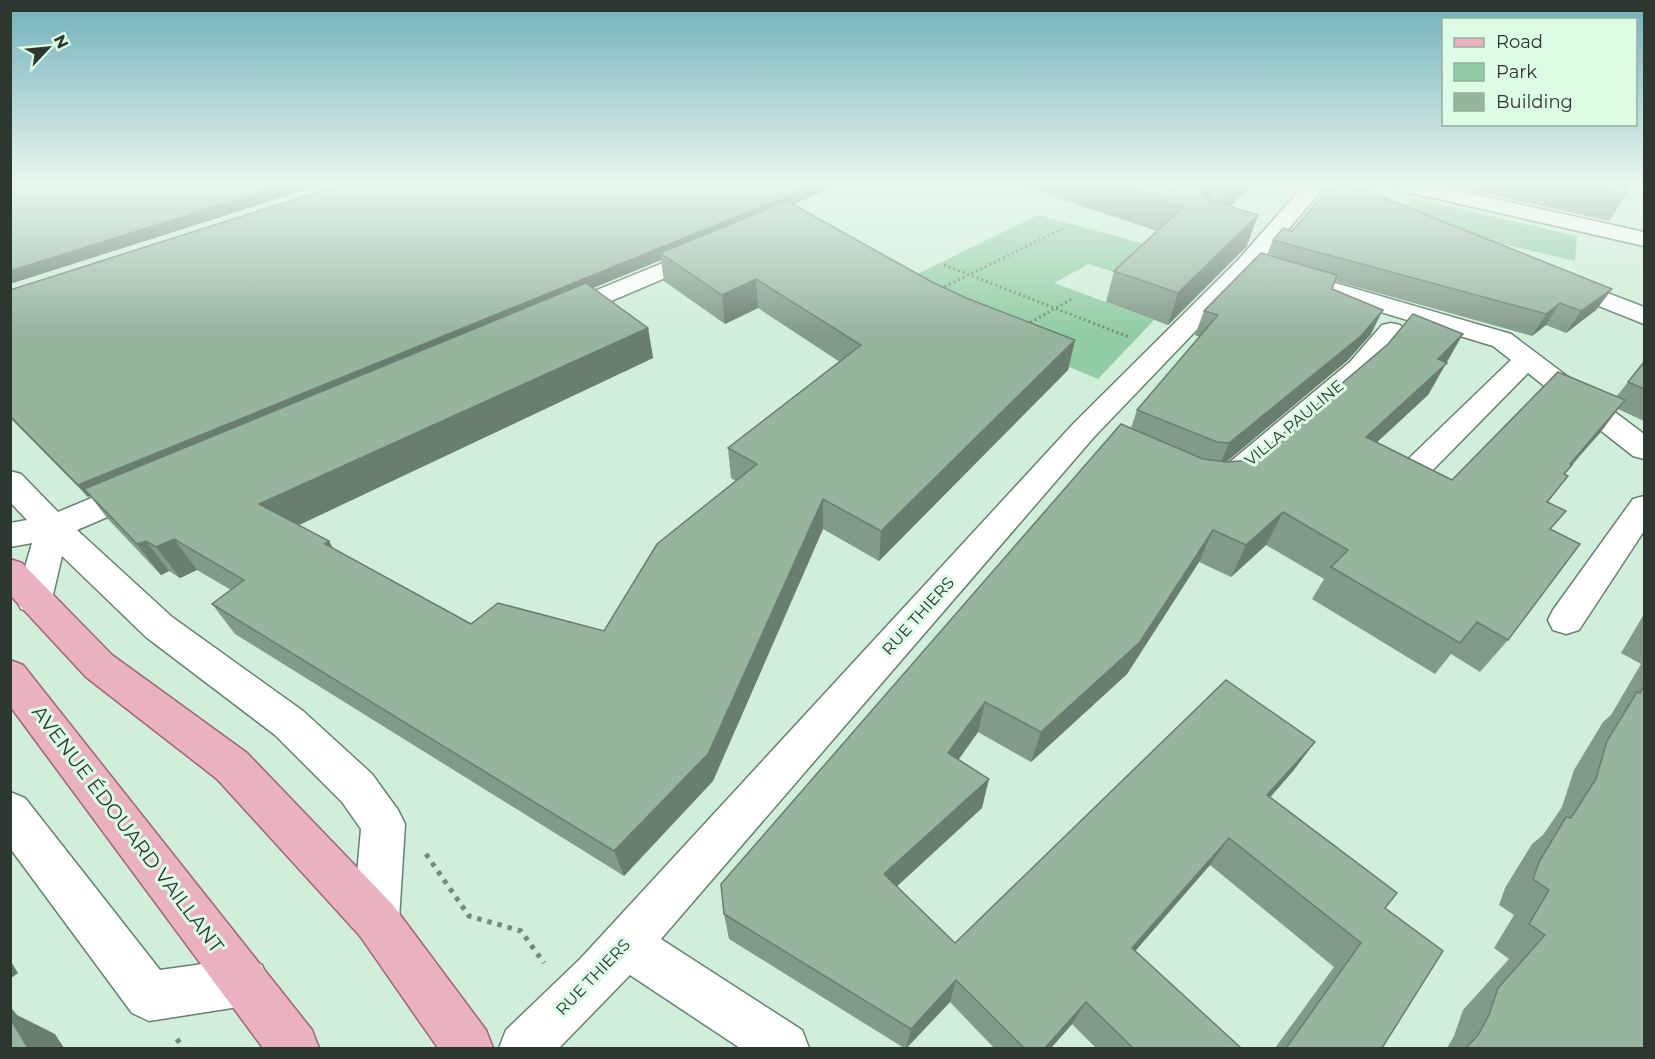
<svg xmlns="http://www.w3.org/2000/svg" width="1655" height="1059" viewBox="0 0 1655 1059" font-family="Montserrat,sans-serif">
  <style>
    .green { fill: #91cca4 }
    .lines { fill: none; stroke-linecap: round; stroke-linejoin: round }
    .minor-casing { stroke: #66826e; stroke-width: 3 }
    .major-casing { stroke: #9e6573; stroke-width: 3 }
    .path-far1 { stroke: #75897c; stroke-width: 3; stroke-dasharray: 2 3; stroke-linecap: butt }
    .path { stroke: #75897c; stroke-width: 5; stroke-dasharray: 4.5 6; stroke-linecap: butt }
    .minor { fill: #fff; fill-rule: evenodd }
    .major { fill: #eab2c1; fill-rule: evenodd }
    .wall { fill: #829b89; fill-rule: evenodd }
    .shaded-wall { fill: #6a7e6f }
    .building { fill: #97b49f; stroke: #6a7e6f; stroke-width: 1.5 }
    .labels { text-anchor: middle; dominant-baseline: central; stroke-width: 6; stroke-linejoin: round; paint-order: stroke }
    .street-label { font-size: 16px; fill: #2b372f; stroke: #ddfce6 }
    .near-street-label { font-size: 20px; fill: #2b372f; stroke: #ddfce6 }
  </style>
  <rect width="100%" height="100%" fill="#d0eed9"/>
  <g class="green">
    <path d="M1413,198L1577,236L1575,261L1498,243L1405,206Z"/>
    <path d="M1038,215L1149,245L1120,274L1089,264L1054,283L1154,320L1098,379L931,310L889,288Z"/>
  </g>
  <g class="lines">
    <g class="minor-casing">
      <g id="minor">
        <path d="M1304,185H1326L1254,270L1094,437L661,939L802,1030L809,1048H740L630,975L559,1048H499L506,1030L581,958L1074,423L1238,260Z"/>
        <path d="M1393,185H1433L1644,232V246L1403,191L1396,189Z"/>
        <path d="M702,247L710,249L714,254L710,259L571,318L562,321L553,318L549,313L553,308Z"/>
        <path d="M1294,271L1511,334L1644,434V459L1633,456L1528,373L1423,480L1412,483L1401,480L1396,473L1401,466L1511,360L1493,346L1285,283L1282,278L1285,273Z"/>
        <path d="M1563,276L1644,307V324L1554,288L1551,283L1554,278Z"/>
        <path d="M1391,323L1400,325L1404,331L1370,374L1237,490L1226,493L1202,489L1197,481L1202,473L1219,471L1350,362L1382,325Z"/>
        <path d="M10,471L21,474L58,512L130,482L141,479L152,482L157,490L152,498L77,530L172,617L303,711L372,774L398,810L405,824L399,920L392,936L376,943L360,936L353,920L361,829L342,802L275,735L146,637L62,556L52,599L47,609L34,613L21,609L16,599L32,543L10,547V523L27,520L10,502Z"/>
        <path d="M1644,496V531L1579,630L1566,634L1553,630L1548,620L1553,610L1633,499Z"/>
        <path d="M10,792L25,798L160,970L245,958L262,965L269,982L262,999L245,1006L149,1021L132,1013L10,848Z"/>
      </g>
    </g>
    <g class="major-casing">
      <g id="major">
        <path d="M10,559L22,563L112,655L247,753L392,904L486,1030L493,1048H438L360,936L217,779L86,677L10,595Z"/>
        <path d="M10,660L23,665L312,1030L319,1048H263L10,706Z"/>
      </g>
    </g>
    <g class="path-far1">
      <path d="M1363,185L1374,189"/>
      <path d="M944,265L1129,337"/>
      <path d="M940,289L1066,227"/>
      <path d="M1026,325L1072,299"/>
    </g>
    <g class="path">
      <path d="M426,854L469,916L521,931L544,963"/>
      <path d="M177,1039L183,1048"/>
    </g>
    <use href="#minor" class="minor"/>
    <use href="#major" class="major"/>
  </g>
  <g class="wall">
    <path d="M1024,185H1252L1230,207L1247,246L1168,325L1106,302L1114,271L1157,231L1024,187Z"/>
    <path d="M1447,185H1627L1626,195L1609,221Z"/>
    <path d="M793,205L932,282L966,298L1075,340L1068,370L879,561L823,529L713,781L624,876L235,634L212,604L231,590L197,570L180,578L169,571L161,575L108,519L90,496L88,497L10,418V290ZM661,260L664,281L725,324L758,308L840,362L728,448L731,478L736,481L604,631L471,624L333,549L298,525L653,358L648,328L593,288Z"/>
    <path d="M1292,231L1612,289L1596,310L1566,333L1546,325L1532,336L1335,281L1332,289L1371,334L1348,360L1226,462L1252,460L1446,363L1428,395L1377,442L1452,480L1616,397L1644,362V421L1618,409L1565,474L1568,476L1548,502L1550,530L1508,640L1480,672L1451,654L1435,674L1312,599L1324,579L1266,545L1231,577L1199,562L1127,674L1031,762L978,732L958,760L982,808L897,886L955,943L1315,742L1293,771L1270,797L1385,908L1382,1048H1275L1334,967L1210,865L1135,951L1241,1048H1096L1072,1024L1051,1048H994L950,1002L907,1048H904L729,939L724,914L1131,428L1137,410L1200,337L1195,335L1204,311L1267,255L1273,240Z"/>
    <path d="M1644,614V1048H1447L1454,1036L1463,1010L1509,959L1494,948L1514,915L1499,905L1505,888L1532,844L1543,835L1562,807L1574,770L1603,722L1611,715L1641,664L1621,653Z"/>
  </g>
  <g class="shaded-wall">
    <path d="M283,185H321L10,284V271Z"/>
    <path d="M814,185H840L666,257L660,253L661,260L91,496L84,489L90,496L88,497L78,485Z"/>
    <path d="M1207,185H1214L1206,213L1201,193L1204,186Z"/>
    <path d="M1231,185H1252L1219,217L1229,187Z"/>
    <path d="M1258,215L1247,246L1168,325L1178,293Z"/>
    <path d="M756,279L758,308L725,324L722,295Z"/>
    <path d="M1612,289L1596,310L1566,333L1581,311Z"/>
    <path d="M1560,303L1546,325L1532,336L1546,314Z"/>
    <path d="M1383,310L1371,334L1348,360L1218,469L1229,443Z"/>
    <path d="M648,328L653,358L278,535L259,504Z"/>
    <path d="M1463,334L1428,395L1348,469L1366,437L1438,359Z"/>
    <path d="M1075,340L1068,370L879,561L881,531Z"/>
    <path d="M1625,400L1600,433L1544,496L1570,464Z"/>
    <path d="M823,499V529L713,781L624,876L614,851Z"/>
    <path d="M1283,512L1266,545L1231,577L1246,545Z"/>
    <path d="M1213,530L1199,562L1127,674L1031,762L1041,732Z"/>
    <path d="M174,539L197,570L180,578L156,547Z"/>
    <path d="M146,541L169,571L161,575L137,544Z"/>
    <path d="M329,541L346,571L325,544Z"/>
    <path d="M985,702L978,732L942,783L948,753Z"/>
    <path d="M1315,742L1293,771L1247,824L1267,795Z"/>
    <path d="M989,779L982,808L881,901L884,874Z"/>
    <path d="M1229,838L1210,865L1117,972L1132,948Z"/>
    <path d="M10,960L18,973L10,979Z"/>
    <path d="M956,980L950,1002L906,1048L911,1029Z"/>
    <path d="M1086,1002L1072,1024L1051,1048H1045Z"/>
    <path d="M10,1006L17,1015L55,1034L64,1048H28L10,1032Z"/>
  </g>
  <g class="building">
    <path d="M10,185H283L10,271Z"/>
    <path d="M340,185H814L78,485L10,416V290Z"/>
    <path d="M1115,185H1162L1173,188L1183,185H1207L1204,186L1201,193L1206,199L1258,215L1178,293L1114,271L1183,207Z"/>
    <path d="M1332,185H1352L1612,289L1581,311L1560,303L1546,314L1273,240L1283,228L1292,231Z"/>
    <path d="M1580,185H1627L1626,195Z"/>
    <path d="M787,201L932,282L966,298L1075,340L881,531L823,499L708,754L614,851L212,604L244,580L174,539L156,547L146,541L137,544L84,489L586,283L648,328L259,504L329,541L325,544L471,624L498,603L604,631L657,544L757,464L728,448L861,345L756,279L722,295L660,253Z"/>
    <path d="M1261,253L1337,275L1332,289L1383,310L1361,336L1229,443L1217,442L1137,410L1218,315L1204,311Z"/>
    <path d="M1413,314L1463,334L1438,359L1447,363L1366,437L1452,480L1558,372L1625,400L1570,464L1572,465L1564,474L1568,476L1547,502L1566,511L1550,529L1580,544L1508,640L1477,622L1460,643L1331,567L1348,550L1283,512L1246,545L1213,530L1140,642L1041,732L985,702L948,753L989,779L884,874L955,943L1226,680L1315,742L1267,795L1397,893L1385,908L1443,951L1382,1048H1286L1361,943L1229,838L1132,948L1241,1048H1133L1086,1002L1045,1048H1024L956,980L911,1029L724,914L721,884L1121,424L1203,459L1227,462L1252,460L1388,344Z"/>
    <path d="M1644,362V389L1628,382Z"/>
    <path d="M1644,685V1048H1466L1478,1035L1489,1015L1498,988L1545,935L1529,924L1549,890L1533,879L1539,862L1566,817L1571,818L1596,779L1607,741L1637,692L1640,693Z"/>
    <path d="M10,1018L28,1048H10Z"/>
  </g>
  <linearGradient id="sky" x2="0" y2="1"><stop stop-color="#70b0bb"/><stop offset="0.55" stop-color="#eaf7ee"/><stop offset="1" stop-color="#eaf7ee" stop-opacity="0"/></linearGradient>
  <rect width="1655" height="334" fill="url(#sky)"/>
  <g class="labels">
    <g class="street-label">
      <text transform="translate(1294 423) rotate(-40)">VILLA PAULINE</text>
      <text transform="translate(918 616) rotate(-48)">RUE THIERS</text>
      <text transform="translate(593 977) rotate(-46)">RUE THIERS</text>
    </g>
    <g class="near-street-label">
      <text transform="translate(128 829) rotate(53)">AVENUE ÉDOUARD VAILLANT</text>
    </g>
  </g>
  <rect width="1655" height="1059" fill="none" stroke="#2b372f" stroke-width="24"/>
  <rect x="1442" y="18" width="195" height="108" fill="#ddfce6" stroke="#96ad9d" stroke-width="1.5"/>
  <rect x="1454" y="38" width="30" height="9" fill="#eab2c1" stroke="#96ad9d" stroke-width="1.5"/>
  <text x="1496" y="48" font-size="18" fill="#2b372f">Road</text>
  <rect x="1454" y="63" width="30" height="18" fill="#91cca4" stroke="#96ad9d" stroke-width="1.5"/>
  <text x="1496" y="78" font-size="18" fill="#2b372f">Park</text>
  <rect x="1454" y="93" width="30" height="18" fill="#97b49f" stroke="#96ad9d" stroke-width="1.5"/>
  <text x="1496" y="108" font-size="18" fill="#2b372f">Building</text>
  <g transform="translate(48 48) rotate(64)" stroke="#ddfce6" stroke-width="4.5" paint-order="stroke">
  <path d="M0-4.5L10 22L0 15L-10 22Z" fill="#2b372f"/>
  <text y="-9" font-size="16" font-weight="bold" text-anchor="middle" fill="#2b372f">N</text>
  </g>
</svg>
